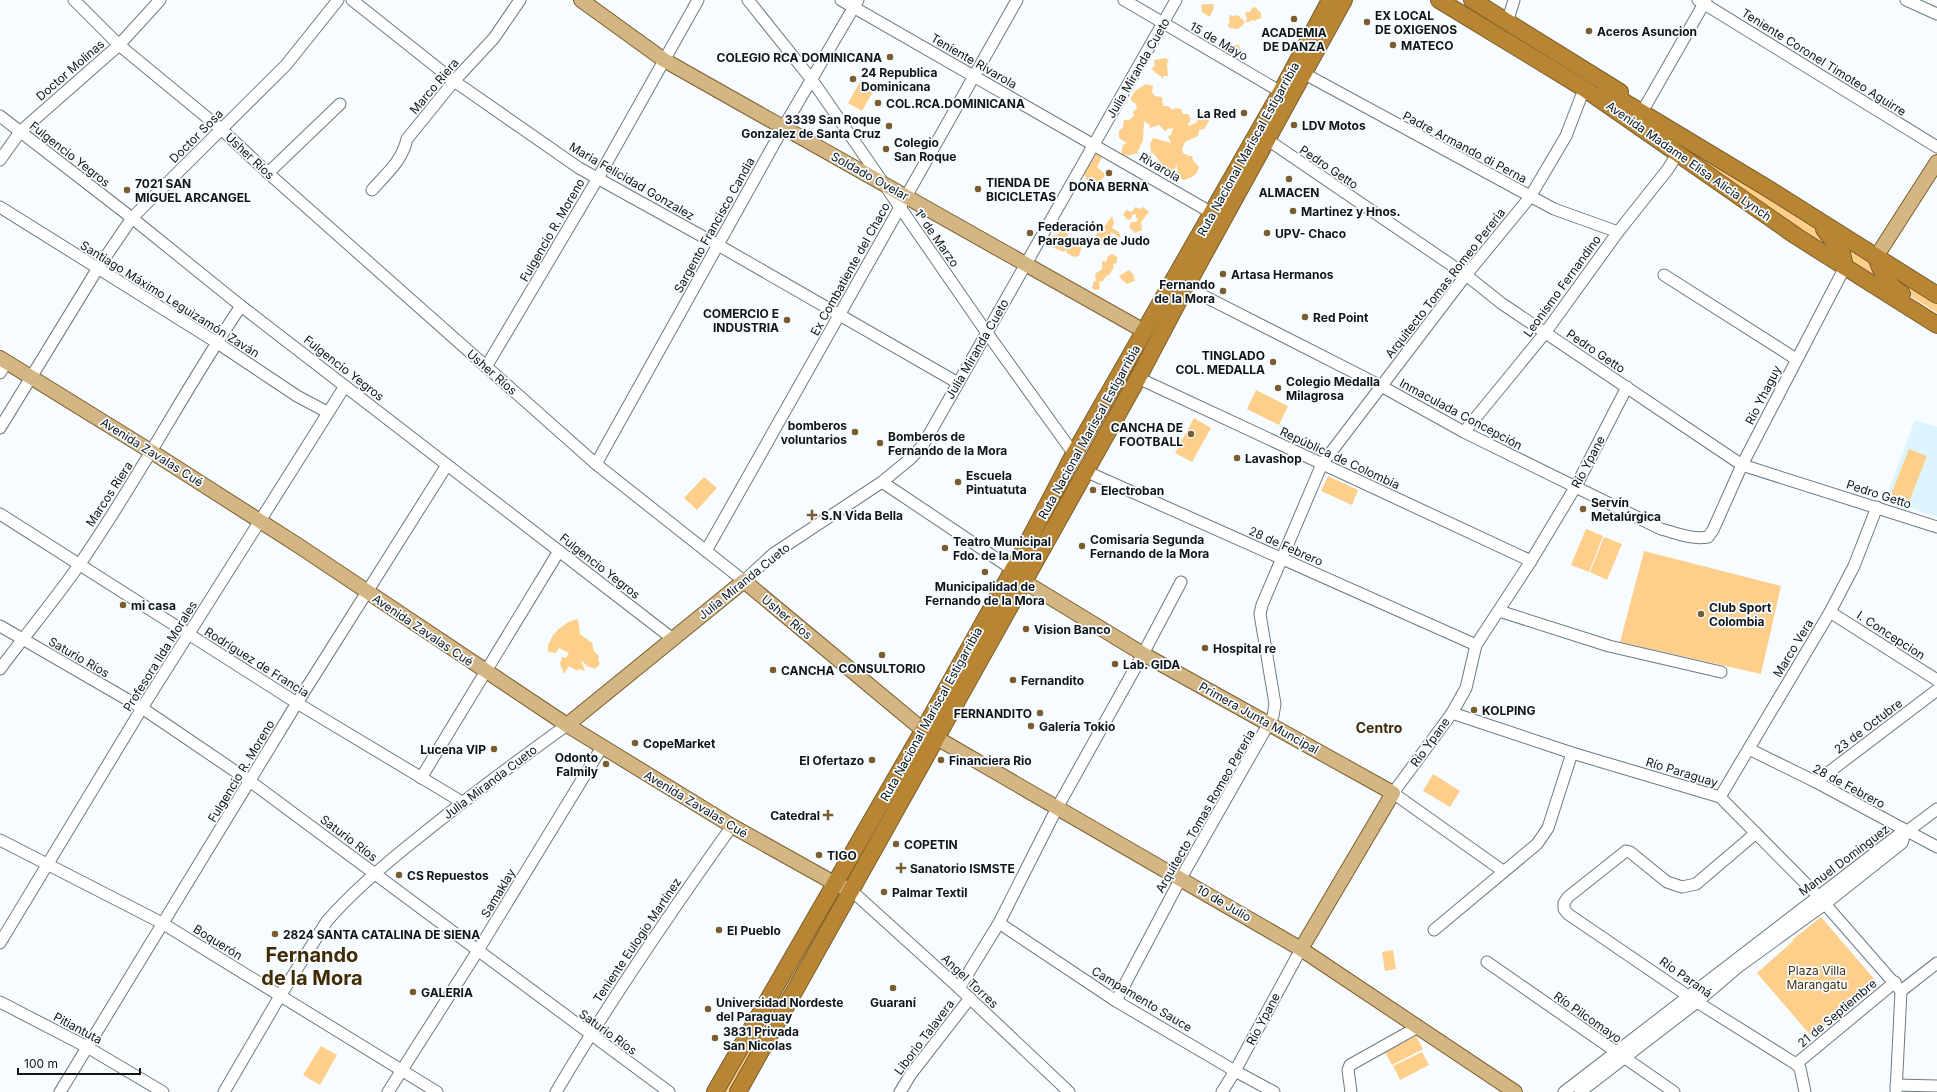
<svg xmlns="http://www.w3.org/2000/svg" width="1937" height="1092" viewBox="0 0 1937 1092" font-family="Inter,sans-serif">
  <style>
    .built { fill: #ddf5fe }
    .green { fill: #fecf8b }
    .lines { fill: none; stroke-linecap: round; stroke-linejoin: round }
    .minor-casing { stroke: #6d7a80; stroke-width: 13 }
    .major-casing { stroke: #7d5e29; stroke-width: 16 }
    .highway-casing { stroke: #7d5e29; stroke-width: 18 }
    .minor { stroke: #fff; stroke-width: 11 }
    .major { stroke: #d4b685; stroke-width: 14 }
    .highway { stroke: #b78533; stroke-width: 16 }
    .poi-dot { fill: #795c2f; stroke: #f6fcff; stroke-width: 1.5 }
    .labels { text-anchor: middle; dominant-baseline: central; stroke-width: 3.5; stroke-linejoin: round; paint-order: stroke }
    .poi-label { font-size: 12px; font-weight: bold; fill: #101517; stroke: #f6fcff; text-anchor: start }
    .street-label { font-size: 12px; fill: #101517; stroke: #f6fcff }
    .park-label { font-size: 12px; fill: #48330f; stroke: #f6fcff }
    .quarter-label { font-size: 14px; font-weight: bold; fill: #412b05; stroke: #f6fcff }
    .town-label { font-size: 20px; font-weight: bold; fill: #412b05; stroke: #f6fcff }
  </style>
  <rect width="100%" height="100%" fill="#f6fcff"/>
  <path class="built" d="M1915,420L1937,427V517L1885,500Z"/>
  <g class="green">
    <path d="M1206,4H1213L1214,7L1210,17L1202,12L1201,5Z"/>
    <path d="M1255,7L1261,13V18L1254,21L1251,20L1250,22H1245C1238,31 1238,29 1229,28L1228,24L1230,22L1229,18L1230,15L1233,16L1238,15L1245,22L1247,19L1245,12H1250L1252,8Z"/>
    <path d="M1230,45H1239L1240,49L1236,54V60L1227,54L1230,50L1227,49Z"/>
    <path d="M1166,58L1169,61L1167,63L1168,76H1164L1162,79L1161,76L1158,75L1151,68L1155,66L1154,60Z"/>
    <path d="M861,80L875,88L862,111L848,103Z"/>
    <path d="M1146,84L1153,86L1152,92L1155,96L1162,97L1163,106H1168L1172,110L1176,108L1181,109L1183,114H1188L1191,119L1188,124L1189,126L1197,122L1200,112L1208,115L1209,121L1204,129L1199,130L1198,136L1185,142L1182,149L1183,153L1189,156H1192L1193,160L1199,167C1197,176 1192,177 1184,180L1179,178L1176,163C1176,175 1171,170 1167,177H1165L1166,168C1161,166 1159,158 1151,152L1150,144L1153,138L1171,143L1168,136L1171,135L1173,128L1167,129L1166,132L1159,125L1150,128L1149,124L1144,121L1143,140L1137,153L1128,156L1121,154L1123,145L1127,143L1119,138V131L1123,127L1124,120H1129L1134,116L1133,112L1137,108L1136,104L1131,101V97L1136,90Z"/>
    <path d="M1674,139L1755,188L1822,233L1841,259L1714,172Z"/>
    <path d="M1097,153H1101L1102,157L1097,167L1104,173L1105,176L1099,182L1095,183L1087,180L1083,173Z"/>
    <path d="M1135,207L1139,209L1143,207L1149,212L1141,222L1142,230L1135,233L1129,227L1131,222H1136L1138,219L1136,218V214H1133L1131,219L1128,220L1123,215L1126,210L1132,212Z"/>
    <path d="M1112,216L1114,223L1112,228L1119,232L1121,237H1118L1111,232L1112,237L1110,239H1104L1106,243L1102,246L1096,236L1098,231L1095,229V226L1098,225L1103,232L1106,231L1104,227Z"/>
    <path d="M1061,229L1068,234L1069,244L1071,246L1074,243L1082,246L1079,256L1074,257L1067,253L1066,249L1064,252L1054,248L1052,241L1054,239L1053,235L1059,234L1058,232Z"/>
    <path d="M1838,240L1875,262L1881,280L1852,266Z"/>
    <path d="M1112,254L1117,257V262L1113,265L1114,267L1109,275H1107L1103,281L1099,282L1100,289L1094,290L1092,288L1094,281H1096L1095,274L1102,269V261L1106,262L1108,256Z"/>
    <path d="M1885,268L1937,300V313L1899,289Z"/>
    <path d="M1129,270L1133,274L1135,281L1127,284L1121,279L1119,276Z"/>
    <path d="M1256,390L1288,406L1279,425L1247,409Z"/>
    <path d="M1194,418L1211,428L1192,462L1175,453Z"/>
    <path d="M1909,449L1927,456L1908,504L1890,497Z"/>
    <path d="M1328,476L1358,490L1352,505L1321,491Z"/>
    <path d="M704,477L717,488L697,510L684,498Z"/>
    <path d="M1586,529L1603,536L1589,572L1571,565Z"/>
    <path d="M1604,537L1622,544L1607,580L1590,572Z"/>
    <path d="M1644,551L1781,586L1761,674L1620,642Z"/>
    <path d="M578,619L580,634L592,643L594,651L599,656L598,660L600,664L595,669L587,666L581,660L585,671L579,669L577,671L569,666L564,674L560,664L562,657L566,658L569,653L559,648L556,653L548,652V645C551,641 551,637 554,634C559,628 569,620 578,619Z"/>
    <path d="M1433,774L1460,791L1450,807L1423,791Z"/>
    <path d="M837,899L729,1092H723L767,1015L788,985Z"/>
    <path d="M1821,917L1876,981L1812,1037L1757,973L1793,941L1792,940Z"/>
    <path d="M1393,950L1396,969L1385,971L1382,952Z"/>
    <path d="M1416,1036L1423,1049L1392,1065L1385,1052Z"/>
    <path d="M321,1046L337,1055L320,1085L303,1075Z"/>
    <path d="M1422,1052L1429,1065L1400,1080L1393,1066Z"/>
  </g>
  <g class="lines">
    <g class="minor-casing">
      <g id="minor">
        <path d="M74,0L119,45L221,129L268,173L596,464L744,581L773,554L882,482L910,459L923,445L1176,0"/>
        <path d="M352,0L454,81L579,168L718,245L958,383"/>
        <path d="M748,0L812,80L987,333L1074,454"/>
        <path d="M841,0L1212,213"/>
        <path d="M1124,0L1281,92"/>
        <path d="M1698,0L1937,147"/>
        <path d="M1906,0L1937,14"/>
        <path d="M1507,23L1514,0"/>
        <path d="M1305,74L1554,209L1618,232"/>
        <path d="M1642,112L1706,0"/>
        <path d="M0,116L132,218L241,306L673,639"/>
        <path d="M1268,140L1466,275L1501,303L1742,465L1937,527"/>
        <path d="M0,160L20,132L119,45L160,0"/>
        <path d="M268,173L340,104"/>
        <path d="M372,190C387,173 402,161 407,139L454,81L494,38L520,0"/>
        <path d="M0,207L216,342L297,396L327,412"/>
        <path d="M1664,275L1796,359"/>
        <path d="M1186,287L1381,386L1464,432L1661,529C1676,533 1692,540 1708,537L1713,530L1742,465L1845,267"/>
        <path d="M486,367L598,178L698,0"/>
        <path d="M0,373L7,362"/>
        <path d="M1138,378L1531,561"/>
        <path d="M0,428L98,268L132,218L286,65L338,0"/>
        <path d="M1464,432L1545,333L1618,232L1668,169L1678,153"/>
        <path d="M596,464L783,128L858,0"/>
        <path d="M1085,471L1476,645"/>
        <path d="M882,482L1012,569"/>
        <path d="M0,514L297,703L462,802"/>
        <path d="M706,551L1017,0"/>
        <path d="M1499,611L1609,646L1721,672"/>
        <path d="M1830,612L1937,680"/>
        <path d="M0,626L142,708L251,782L669,1092"/>
        <path d="M0,669C26,634 54,601 79,565C137,482 184,390 241,306"/>
        <path d="M1452,713L1572,753L1720,797L1818,896L1901,991"/>
        <path d="M1749,749L1816,782L1937,847"/>
        <path d="M421,778L559,551"/>
        <path d="M1816,782L1937,690"/>
        <path d="M1720,797L1830,612L1854,566L1877,507"/>
        <path d="M1756,833L1696,884L1682,887L1667,882L1630,852L1626,851L1568,897L1564,903V909L1568,914L1697,1002L1796,1064L1800,1068L1805,1092"/>
        <path d="M0,840L162,923L437,1092"/>
        <path d="M1503,871L1393,793L1452,713L1466,688L1476,645L1531,561L1576,486L1627,387"/>
        <path d="M852,891L959,988L1069,1092"/>
        <path d="M999,923L1116,1001L1235,1071L1274,1092"/>
        <path d="M1434,930L1537,844L1548,828L1572,753"/>
        <path d="M0,943L142,708L345,386"/>
        <path d="M1487,962L1674,1092"/>
        <path d="M959,988L999,923L1057,808L1143,654L1181,582"/>
        <path d="M1116,1001L1181,878L1273,716L1275,704L1260,614L1262,605L1322,464L1466,275L1530,197L1566,136L1581,97"/>
        <path d="M0,1002L87,1047L163,1092"/>
        <path d="M1796,1064L1895,982"/>
        <path d="M1896,1085L1937,1086"/>
        <path d="M60,1092L297,703L447,465"/>
        <path d="M224,1092L280,996L327,921C355,889 386,863 419,837C467,798 517,761 567,725"/>
        <path d="M388,1092L477,952L602,747"/>
        <path d="M556,1092C610,1000 670,913 732,826"/>
        <path d="M900,1092L911,1074L970,998"/>
        <path d="M1222,1092L1235,1071L1301,949"/>
        <path d="M1351,1092L1348,1070L1350,1065L1418,1027"/>
        <path d="M1564,1092L1897,836L1905,833L1937,809"/>
        <path d="M1580,1092L1697,1002L1738,967L1825,904L1902,843L1905,833"/>
        <path d="M1896,1092L1901,991L1937,963"/>
      </g>
    </g>
    <g class="major-casing">
      <g id="major">
        <path d="M581,0L664,60L1144,331"/>
        <path d="M1876,257L1937,162"/>
        <path d="M0,358L152,452L299,546L567,725L732,826L834,883L852,891"/>
        <path d="M1017,574L1023,581L1143,654L1393,793L1301,949"/>
        <path d="M567,725L744,581L923,730L1301,949L1515,1092"/>
      </g>
    </g>
    <g class="highway-casing">
      <g id="highway">
        <path d="M1439,0L1585,89L1796,236L1937,325"/>
        <path d="M1472,0L1620,92"/>
        <path d="M1606,91L1767,188L1937,295"/>
        <path d="M1824,229L1842,253L1845,267"/>
        <path d="M1876,257C1883,275 1885,283 1902,294"/>
        <path d="M715,1092L928,722L1019,559L1074,454L1281,92L1330,0"/>
        <path d="M738,1092L1138,378L1186,287L1344,0"/>
      </g>
    </g>
    <use href="#minor" class="minor"/>
    <use href="#major" class="major"/>
    <use href="#highway" class="highway"/>
  </g>
  <g class="poi-dot">
    <circle cx="1294" cy="19" r="4"/>
    <circle cx="1367" cy="22" r="4"/>
    <circle cx="1589" cy="31" r="4"/>
    <circle cx="1393" cy="45" r="4"/>
    <circle cx="890" cy="57" r="4"/>
    <circle cx="853" cy="79" r="4"/>
    <circle cx="878" cy="103" r="4"/>
    <circle cx="1244" cy="113" r="4"/>
    <circle cx="1294" cy="125" r="4"/>
    <circle cx="889" cy="126" r="4"/>
    <circle cx="886" cy="149" r="4"/>
    <circle cx="1109" cy="173" r="4"/>
    <circle cx="1289" cy="179" r="4"/>
    <circle cx="978" cy="189" r="4"/>
    <circle cx="127" cy="190" r="4"/>
    <circle cx="1293" cy="211" r="4"/>
    <circle cx="1030" cy="233" r="4"/>
    <circle cx="1267" cy="233" r="4"/>
    <circle cx="1223" cy="274" r="4"/>
    <circle cx="1223" cy="291" r="4"/>
    <circle cx="1305" cy="317" r="4"/>
    <circle cx="787" cy="320" r="4"/>
    <circle cx="1273" cy="362" r="4"/>
    <circle cx="1278" cy="388" r="4"/>
    <circle cx="855" cy="432" r="4"/>
    <circle cx="1191" cy="434" r="4"/>
    <circle cx="880" cy="443" r="4"/>
    <circle cx="1237" cy="458" r="4"/>
    <circle cx="958" cy="482" r="4"/>
    <circle cx="1093" cy="490" r="4"/>
    <circle cx="1583" cy="509" r="4"/>
    <path d="M810 509h4v4h4v4h-4v4h-4v-4h-4v-4h4z"/>
    <circle cx="1082" cy="546" r="4"/>
    <circle cx="945" cy="548" r="4"/>
    <circle cx="985" cy="572" r="4"/>
    <circle cx="123" cy="605" r="4"/>
    <circle cx="1701" cy="614" r="4"/>
    <circle cx="1026" cy="629" r="4"/>
    <circle cx="1205" cy="648" r="4"/>
    <circle cx="882" cy="655" r="4"/>
    <circle cx="1115" cy="664" r="4"/>
    <circle cx="773" cy="670" r="4"/>
    <circle cx="1013" cy="680" r="4"/>
    <circle cx="1474" cy="710" r="4"/>
    <circle cx="1040" cy="713" r="4"/>
    <circle cx="1031" cy="726" r="4"/>
    <circle cx="635" cy="743" r="4"/>
    <circle cx="494" cy="749" r="4"/>
    <circle cx="872" cy="760" r="4"/>
    <circle cx="941" cy="760" r="4"/>
    <circle cx="606" cy="764" r="4"/>
    <path d="M826 809h4v4h4v4h-4v4h-4v-4h-4v-4h4z"/>
    <circle cx="896" cy="844" r="4"/>
    <circle cx="819" cy="855" r="4"/>
    <path d="M899 862h4v4h4v4h-4v4h-4v-4h-4v-4h4z"/>
    <circle cx="399" cy="875" r="4"/>
    <circle cx="884" cy="892" r="4"/>
    <circle cx="719" cy="930" r="4"/>
    <circle cx="275" cy="934" r="4"/>
    <circle cx="893" cy="988" r="4"/>
    <circle cx="413" cy="992" r="4"/>
    <circle cx="708" cy="1009" r="4"/>
    <circle cx="715" cy="1038" r="4"/>
  </g>
  <g class="labels">
    <g class="poi-label">
      <text x="1375" y="15">EX LOCAL<tspan x="1375" dy="14">DE OXIGENOS</tspan></text>
      <text x="1597" y="31">Aceros Asuncion</text>
      <text x="1294" y="32" text-anchor="middle">ACADEMIA<tspan x="1294" dy="14">DE DANZA</tspan></text>
      <text x="1401" y="45">MATECO</text>
      <text x="882" y="57" text-anchor="end">COLEGIO RCA DOMINICANA</text>
      <text x="861" y="72">24 Republica<tspan x="861" dy="14">Dominicana</tspan></text>
      <text x="886" y="103">COL.RCA.DOMINICANA</text>
      <text x="1236" y="113" text-anchor="end">La Red</text>
      <text x="881" y="119" text-anchor="end">3339 San Roque<tspan x="881" dy="14">Gonzalez de Santa Cruz</tspan></text>
      <text x="1302" y="125">LDV Motos</text>
      <text x="894" y="142">Colegio<tspan x="894" dy="14">San Roque</tspan></text>
      <text x="986" y="182">TIENDA DE<tspan x="986" dy="14">BICICLETAS</tspan></text>
      <text x="135" y="183">7021 SAN<tspan x="135" dy="14">MIGUEL ARCANGEL</tspan></text>
      <text x="1109" y="186" text-anchor="middle">DOÑA BERNA</text>
      <text x="1289" y="192" text-anchor="middle">ALMACEN</text>
      <text x="1301" y="211">Martinez y Hnos.</text>
      <text x="1038" y="226">Federación<tspan x="1038" dy="14">Paraguaya de Judo</tspan></text>
      <text x="1275" y="233">UPV- Chaco</text>
      <text x="1231" y="274">Artasa Hermanos</text>
      <text x="1215" y="284" text-anchor="end">Fernando<tspan x="1215" dy="14">de la Mora</tspan></text>
      <text x="779" y="313" text-anchor="end">COMERCIO E<tspan x="779" dy="14">INDUSTRIA</tspan></text>
      <text x="1313" y="317">Red Point</text>
      <text x="1265" y="355" text-anchor="end">TINGLADO<tspan x="1265" dy="14">COL. MEDALLA</tspan></text>
      <text x="1286" y="381">Colegio Medalla<tspan x="1286" dy="14">Milagrosa</tspan></text>
      <text x="847" y="425" text-anchor="end">bomberos<tspan x="847" dy="14">voluntarios</tspan></text>
      <text x="1183" y="427" text-anchor="end">CANCHA DE<tspan x="1183" dy="14">FOOTBALL</tspan></text>
      <text x="888" y="436">Bomberos de<tspan x="888" dy="14">Fernando de la Mora</tspan></text>
      <text x="1245" y="458">Lavashop</text>
      <text x="966" y="475">Escuela<tspan x="966" dy="14">Pintuatuta</tspan></text>
      <text x="1101" y="490">Electroban</text>
      <text x="1591" y="502">Servín<tspan x="1591" dy="14">Metalúrgica</tspan></text>
      <text x="821" y="515">S.N Vida Bella</text>
      <text x="1090" y="539">Comisaría Segunda<tspan x="1090" dy="14">Fernando de la Mora</tspan></text>
      <text x="953" y="541">Teatro Municipal<tspan x="953" dy="14">Fdo. de la Mora</tspan></text>
      <text x="985" y="586" text-anchor="middle">Municipalidad de<tspan x="985" dy="14">Fernando de la Mora</tspan></text>
      <text x="131" y="605">mi casa</text>
      <text x="1709" y="607">Club Sport<tspan x="1709" dy="14">Colombia</tspan></text>
      <text x="1034" y="629">Vision Banco</text>
      <text x="1213" y="648">Hospital re</text>
      <text x="1123" y="664">Lab. GIDA</text>
      <text x="882" y="668" text-anchor="middle">CONSULTORIO</text>
      <text x="781" y="670">CANCHA</text>
      <text x="1021" y="680">Fernandito</text>
      <text x="1482" y="710">KOLPING</text>
      <text x="1032" y="713" text-anchor="end">FERNANDITO</text>
      <text x="1039" y="726">Galería Tokio</text>
      <text x="643" y="743">CopeMarket</text>
      <text x="486" y="749" text-anchor="end">Lucena VIP</text>
      <text x="598" y="757" text-anchor="end">Odonto<tspan x="598" dy="14">Falmily</tspan></text>
      <text x="864" y="760" text-anchor="end">El Ofertazo</text>
      <text x="949" y="760">Financiera Rio</text>
      <text x="820" y="815" text-anchor="end">Catedral</text>
      <text x="904" y="844">COPETIN</text>
      <text x="827" y="855">TIGO</text>
      <text x="910" y="868">Sanatorio ISMSTE</text>
      <text x="407" y="875">CS Repuestos</text>
      <text x="892" y="892">Palmar Textil</text>
      <text x="727" y="930">El Pueblo</text>
      <text x="283" y="934">2824 SANTA CATALINA DE SIENA</text>
      <text x="421" y="992">GALERIA</text>
      <text x="716" y="1002">Universidad Nordeste<tspan x="716" dy="14">del Paraguay</tspan></text>
      <text x="893" y="1002" text-anchor="middle">Guaraní</text>
      <text x="723" y="1031">3831 Privada<tspan x="723" dy="14">San Nicolas</tspan></text>
    </g>
    <g class="street-label">
      <text transform="translate(1219 41) rotate(30)">15 de Mayo</text>
      <text transform="translate(974 61) rotate(30)">Teniente Rivarola</text>
      <text transform="translate(1824 62) rotate(32)">Teniente Coronel Timoteo Aguirre</text>
      <text transform="translate(1138 68) rotate(-60)">Julia Miranda Cueto</text>
      <text transform="translate(70 70) rotate(-41)">Doctor Molinas</text>
      <text transform="translate(434 86) rotate(-50)">Marco Riera</text>
      <text transform="translate(196 136) rotate(-45)">Doctor Sosa</text>
      <text transform="translate(1465 147) rotate(28)">Padre Armando di Perna</text>
      <text transform="translate(1248 149) rotate(-61)">Ruta Nacional Mariscal Estigarribia</text>
      <text transform="translate(70 154) rotate(38)">Fulgencio Yegros</text>
      <text transform="translate(250 156) rotate(43)">Usher Ríos</text>
      <text transform="translate(1689 161) rotate(35)">Avenida Madame Elisa Alicia Lynch</text>
      <text transform="translate(1160 167) rotate(30)">Rivarola</text>
      <text transform="translate(1329 167) rotate(34)">Pedro Getto</text>
      <text transform="translate(870 176) rotate(29)">Soldado Ovelar</text>
      <text transform="translate(632 181) rotate(30)">Maria Felicidad Gonzalez</text>
      <text transform="translate(714 225) rotate(-61)">Sargento Francisco Candia</text>
      <text transform="translate(552 230) rotate(-60)">Fulgencio R. Moreno</text>
      <text transform="translate(937 238) rotate(55)">1º de Marzo</text>
      <text transform="translate(850 269) rotate(-61)">Ex Combatiente del Chaco</text>
      <text transform="translate(1445 283) rotate(-52)">Arquitecto Tomas Romeo Pereria</text>
      <text transform="translate(1562 286) rotate(-54)">Leonismo Fernandino</text>
      <text transform="translate(170 299) rotate(32)">Santiago Máximo Leguizamón Zaván</text>
      <text transform="translate(977 349) rotate(-60)">Julia Miranda Cueto</text>
      <text transform="translate(1596 351) rotate(34)">Pedro Getto</text>
      <text transform="translate(344 368) rotate(38)">Fulgencio Yegros</text>
      <text transform="translate(492 372) rotate(41)">Usher Ríos</text>
      <text transform="translate(1763 395) rotate(-63)">Río Yhaguy</text>
      <text transform="translate(1461 414) rotate(28)">Inmaculada Concepción</text>
      <text transform="translate(1089 432) rotate(-61)">Ruta Nacional Mariscal Estigarribia</text>
      <text transform="translate(152 452) rotate(32)">Avenida Zavalas Cué</text>
      <text transform="translate(1340 458) rotate(25)">República de Colombia</text>
      <text transform="translate(1588 462) rotate(-62)">Río Ypane</text>
      <text transform="translate(109 494) rotate(-57)">Marcos Riera</text>
      <text transform="translate(1879 494) rotate(18)">Pedro Getto</text>
      <text transform="translate(1286 546) rotate(24)">28 de Febrero</text>
      <text transform="translate(600 566) rotate(38)">Fulgencio Yegros</text>
      <text transform="translate(744 581) rotate(-39)">Julia Miranda Cueto</text>
      <text transform="translate(787 617) rotate(40)">Usher Ríos</text>
      <text transform="translate(423 630) rotate(34)">Avenida Zavalas Cué</text>
      <text transform="translate(1891 635) rotate(33)">I. Concepcion</text>
      <text transform="translate(1793 648) rotate(-59)">Marco Vera</text>
      <text transform="translate(160 656) rotate(-58)">Profesora Ilda Morales</text>
      <text transform="translate(79 657) rotate(30)">Saturio Ríos</text>
      <text transform="translate(257 662) rotate(32)">Rodríguez de Francia</text>
      <text transform="translate(931 714) rotate(-61)">Ruta Nacional Mariscal Estigarribia</text>
      <text transform="translate(1259 718) rotate(29)">Primera Junta Muncipal</text>
      <text transform="translate(1868 726) rotate(-37)">23 de Octubre</text>
      <text transform="translate(1430 742) rotate(-54)">Río Ypane</text>
      <text transform="translate(241 771) rotate(-59)">Fulgencio R. Moreno</text>
      <text transform="translate(1682 772) rotate(17)">Río Paraguay</text>
      <text transform="translate(490 782) rotate(-37)">Julia Miranda Cueto</text>
      <text transform="translate(1849 786) rotate(28)">28 de Febrero</text>
      <text transform="translate(696 804) rotate(31)">Avenida Zavalas Cué</text>
      <text transform="translate(1205 811) rotate(-60)">Arquitecto Tomas Romeo Pereria</text>
      <text transform="translate(349 838) rotate(37)">Saturio Ríos</text>
      <text transform="translate(1844 860) rotate(-37)">Manuel Dominguez</text>
      <text transform="translate(498 893) rotate(-59)">Samaklay</text>
      <text transform="translate(1224 903) rotate(30)">10 de Julio</text>
      <text transform="translate(637 940) rotate(-56)">Teniente Eulogio Martínez</text>
      <text transform="translate(218 942) rotate(32)">Boquerón</text>
      <text transform="translate(1686 977) rotate(35)">Río Paraná</text>
      <text transform="translate(970 981) rotate(43)">Angel Torres</text>
      <text transform="translate(1142 999) rotate(31)">Campamento Sauce</text>
      <text transform="translate(1837 1013) rotate(-40)">21 de Septiembre</text>
      <text transform="translate(1588 1017) rotate(35)">Río Pilcomayo</text>
      <text transform="translate(1263 1019) rotate(-62)">Río Ypane</text>
      <text transform="translate(78 1028) rotate(28)">Pitiantuta</text>
      <text transform="translate(608 1032) rotate(36)">Saturio Ríos</text>
      <text transform="translate(924 1037) rotate(-53)">Liborio Talavera</text>
    </g>
    <g class="park-label">
      <text x="1817" y="970">Plaza Villa<tspan x="1817" dy="14">Marangatu</tspan></text>
    </g>
    <g class="quarter-label">
      <text x="1379" y="727">Centro</text>
    </g>
    <g class="town-label">
      <text x="312" y="955">Fernando<tspan x="312" dy="23">de la Mora</tspan></text>
    </g>
  </g>
  <path d="M18 1068v6h122v-6" fill="none" stroke="#101517" stroke-width="2"/>
  <text x="24" y="1068" font-size="12" fill="#101517" stroke="#f6fcff" stroke-width="3" paint-order="stroke">100 m</text>
</svg>
